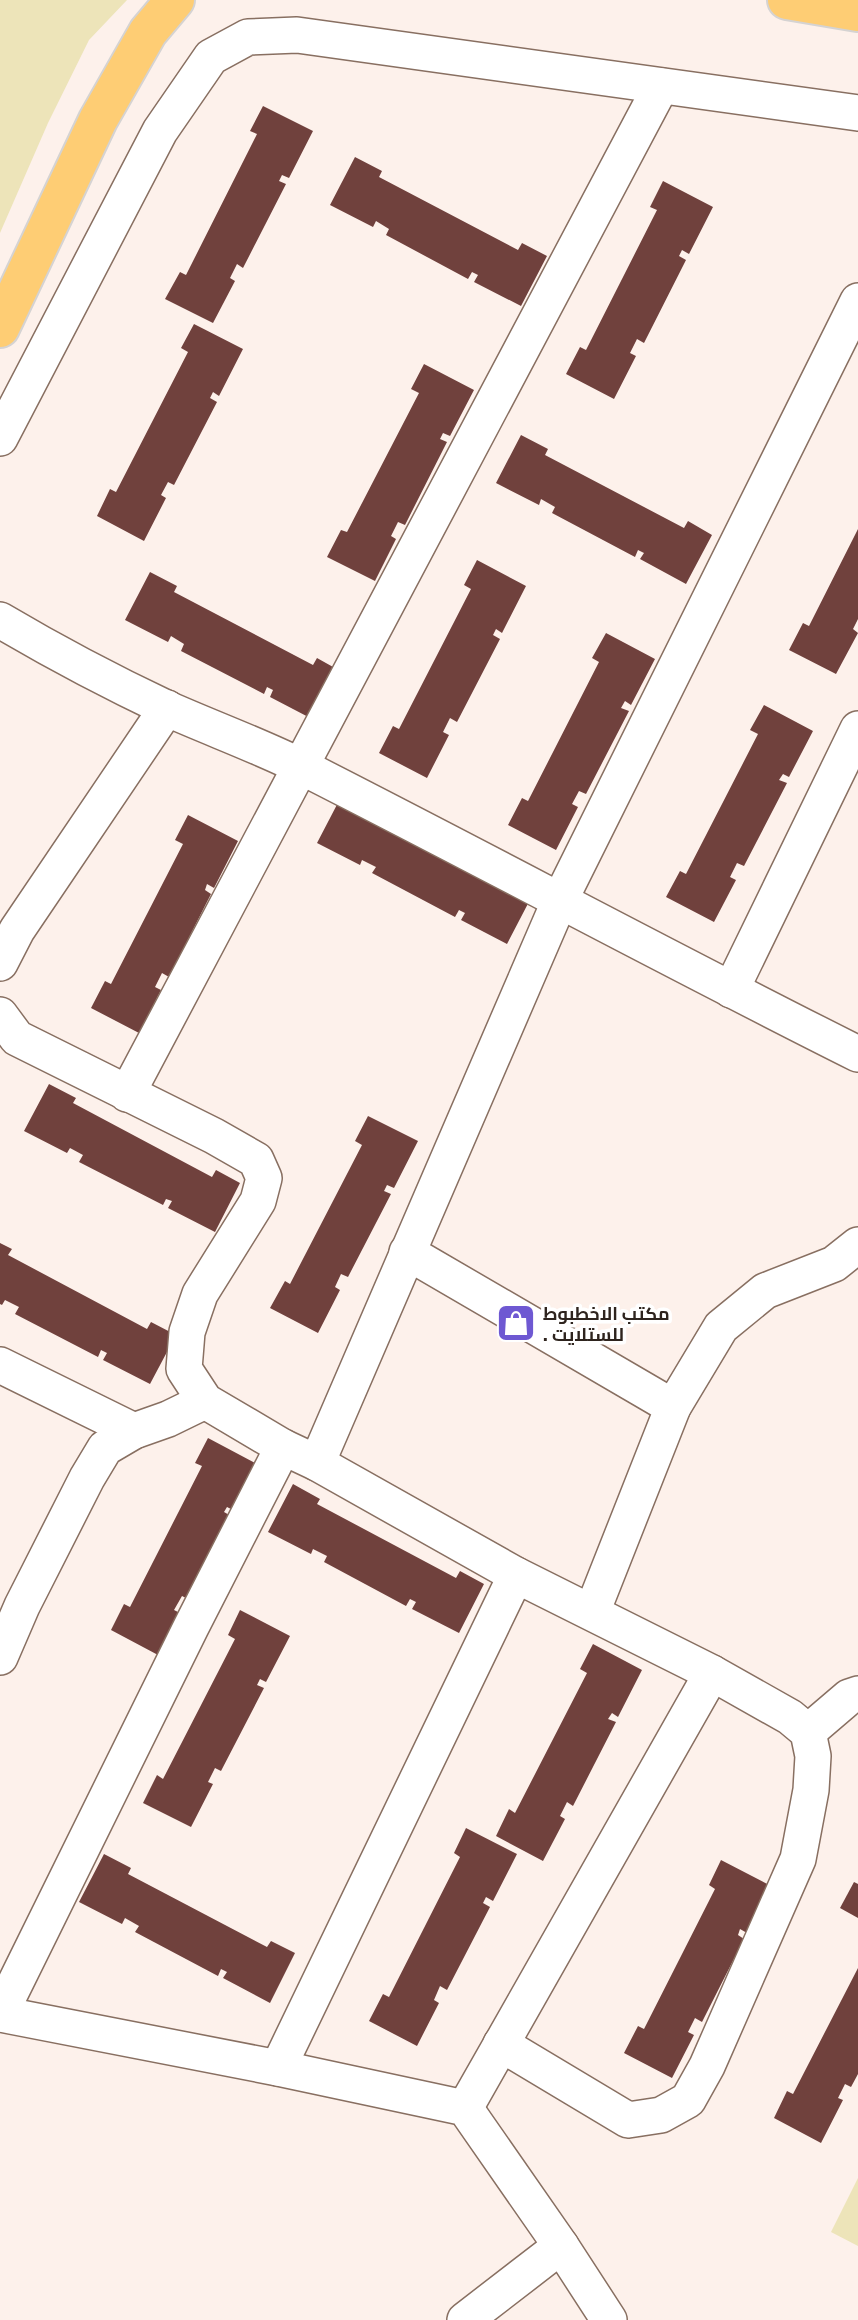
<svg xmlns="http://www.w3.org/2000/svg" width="858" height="2320" viewBox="0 0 858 2320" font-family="'Public Sans',Cairo,sans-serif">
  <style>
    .green { fill: #ede4b9 }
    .building { fill: #70413d }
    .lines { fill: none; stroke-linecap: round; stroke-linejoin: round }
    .street-casing { stroke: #886f61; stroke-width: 38 }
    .primary-casing { stroke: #d5d3d2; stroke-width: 42 }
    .street { stroke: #fff; stroke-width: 35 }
    .primary { stroke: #fecd74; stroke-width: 38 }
    .labels { text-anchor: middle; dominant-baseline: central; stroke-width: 7; stroke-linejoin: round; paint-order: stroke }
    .poi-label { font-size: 18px; font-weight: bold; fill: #2e241e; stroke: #fff; text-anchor: start }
  </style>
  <rect width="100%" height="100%" fill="#fdf1eb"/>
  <g class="green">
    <path d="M0,0H127L89,40L48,123L0,233Z"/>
    <path d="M858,2178V2246L831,2232Z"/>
  </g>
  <g class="building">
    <path d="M263,106L313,131L289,178L282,175L279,181L286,184L243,268L237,264L230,278L235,281L213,323L165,299L180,272L186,275L257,134L250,131Z"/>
    <path d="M355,157L382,171L379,177L518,250L522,243L547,256L521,306L474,282L478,275L472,272L468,279L386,235L389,229L376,221L373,227L330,205Z"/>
    <path d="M663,181L713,207L689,254L682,250L679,256L686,260L644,343L637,339L630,353L636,356L614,399L566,374L580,347L586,350L657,210L650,207Z"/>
    <path d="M194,324L243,349L219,396L213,392L210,398L217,402L174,485L168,482L161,495L166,498L144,541L97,516L110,489L116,492L188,352L181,348Z"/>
    <path d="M424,364L474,390L450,436L443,433L440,439L447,442L405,525L398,522L391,536L396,539L375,581L327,557L341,530L347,532L419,393L411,389Z"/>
    <path d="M521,435L548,449L545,455L684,528L688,521L712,535L686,584L640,559L644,553L638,550L635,557L552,513L555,507L541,499L539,505L496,483Z"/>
    <path d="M858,529V619L853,629L858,633L836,674L789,650L803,623L809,626Z"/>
    <path d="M477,560L526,586L502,633L496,629L493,635L500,639L457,722L450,718L443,732L449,735L427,778L379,753L393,726L399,729L471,589L464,585Z"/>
    <path d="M150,572L177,586L174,592L313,665L317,658L342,672L316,721L270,697L273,690L267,687L264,694L181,651L184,644L171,636L168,642L125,620Z"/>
    <path d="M606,633L655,659L631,705L625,701L621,708L629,711L586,794L579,791L572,804L578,807L556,850L508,825L522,798L528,801L599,662L592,658Z"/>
    <path d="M764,705L813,731L789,777L783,774L779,780L787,783L744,866L737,863L730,877L736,880L714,922L666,897L680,871L686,874L758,734L750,730Z"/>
    <path d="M342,795L533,894L507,944L461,920L465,913L459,910L455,917L372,873L376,867L362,860L360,865L317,843Z"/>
    <path d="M188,815L238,841L214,888L207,884L205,890L211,894L169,977L162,973L155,987L161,990L139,1033L91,1008L105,981L111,984L183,844L175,840Z"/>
    <path d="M49,1084L76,1098L73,1103L212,1177L216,1170L240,1183L215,1232L168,1208L172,1201L166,1199L163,1205L79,1162L83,1155L70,1148L67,1153L24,1131Z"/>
    <path d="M368,1116L418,1141L394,1188L387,1185L384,1191L391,1194L348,1277L341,1274L335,1287L340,1290L318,1333L270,1308L285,1281L290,1284L362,1145L355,1141Z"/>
    <path d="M0,1243L12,1249L8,1255L147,1329L151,1322L176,1335L150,1384L103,1360L107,1353L101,1350L98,1357L15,1314L19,1307L5,1300L2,1305L0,1304Z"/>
    <path d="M208,1438L257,1464L233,1510L227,1507L224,1512L231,1516L188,1599L182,1596L174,1610L180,1613L158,1655L111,1630L124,1604L130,1607L202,1466L195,1463Z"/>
    <path d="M293,1484L320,1499L317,1504L456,1578L460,1571L484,1584L459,1633L412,1609L416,1602L410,1599L406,1606L324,1562L327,1556L313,1549L311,1554L268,1532Z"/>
    <path d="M240,1610L290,1636L266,1682L260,1679L257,1685L264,1688L221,1771L215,1768L208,1782L213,1784L191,1827L143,1803L157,1775L163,1779L235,1639L228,1635Z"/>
    <path d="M593,1644L642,1670L618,1717L612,1713L608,1719L616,1722L573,1806L567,1802L560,1816L565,1819L543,1861L496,1836L509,1809L515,1813L587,1673L580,1669Z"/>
    <path d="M466,1828L517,1854L493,1901L486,1897L483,1903L490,1907L447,1990L440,1986L434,2000L439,2003L417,2046L369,2021L383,1994L389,1997L460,1857L454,1853Z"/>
    <path d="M104,1854L131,1868L128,1874L267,1947L271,1941L295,1953L270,2003L223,1978L227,1972L221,1969L218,1976L135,1932L139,1926L125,1918L122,1924L79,1902Z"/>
    <path d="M721,1860L771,1886L747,1933L740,1929L738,1935L744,1939L702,2022L695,2018L688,2032L694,2035L672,2078L624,2053L638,2026L644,2029L715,1889L709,1885Z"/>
    <path d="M854,1882L858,1884V1918L840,1908Z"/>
    <path d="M858,1968V2074L851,2087L845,2084L838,2098L843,2100L821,2143L774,2118L787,2091L793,2094Z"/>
  </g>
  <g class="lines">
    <g class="street-casing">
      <g id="street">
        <path d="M0,438L160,131L211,57L248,37L297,35L858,113"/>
        <path d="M0,620C54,652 111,682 168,709C213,729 260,746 304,768C489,862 672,961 858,1054"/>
        <path d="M0,963L17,930L167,708"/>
        <path d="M731,990L858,729"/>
        <path d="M0,1015L17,1038L214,1136L256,1160L264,1178L258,1201L200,1294L187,1332L184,1369L205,1401L283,1447L317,1463L516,1575L712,1673L790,1717L808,1732L813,1756L811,1790L798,1859L707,2066L688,2100L661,2115L628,2120L501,2044"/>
        <path d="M127,1094L661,86"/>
        <path d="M407,1252L673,1407"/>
        <path d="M0,1365L134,1431"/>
        <path d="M317,1463L560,900L858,301"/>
        <path d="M592,1612L673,1407L721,1327L765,1291L834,1264L858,1245"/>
        <path d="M0,1657L22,1606L87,1478L105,1448L134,1431L168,1419L205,1401"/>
        <path d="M808,1732L849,1697L858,1694"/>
        <path d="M0,2014L278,2068L465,2108L561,2246L609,2320"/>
        <path d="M0,2014L191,1627L283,1447"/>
        <path d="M278,2068L516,1575"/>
        <path d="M465,2108L712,1673"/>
        <path d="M465,2320L561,2246"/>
      </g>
    </g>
    <g class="primary-casing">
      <g id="primary">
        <path d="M787,0L858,12"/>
        <path d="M0,328L98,120L148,32L175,0"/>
      </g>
    </g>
    <use href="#street" class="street"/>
    <use href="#primary" class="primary"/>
  </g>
  <defs>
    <g id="shop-square" transform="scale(2.0125)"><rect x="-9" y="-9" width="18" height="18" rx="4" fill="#6e58d2" stroke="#fff"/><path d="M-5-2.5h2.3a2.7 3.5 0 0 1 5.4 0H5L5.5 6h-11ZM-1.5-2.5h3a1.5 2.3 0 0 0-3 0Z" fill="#fff"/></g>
  </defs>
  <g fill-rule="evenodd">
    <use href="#shop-square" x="516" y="1323"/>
  </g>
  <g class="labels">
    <g class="poi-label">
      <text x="543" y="1313">مكتب الاخطبوط<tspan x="543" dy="21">. للستلايت</tspan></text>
    </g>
  </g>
</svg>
